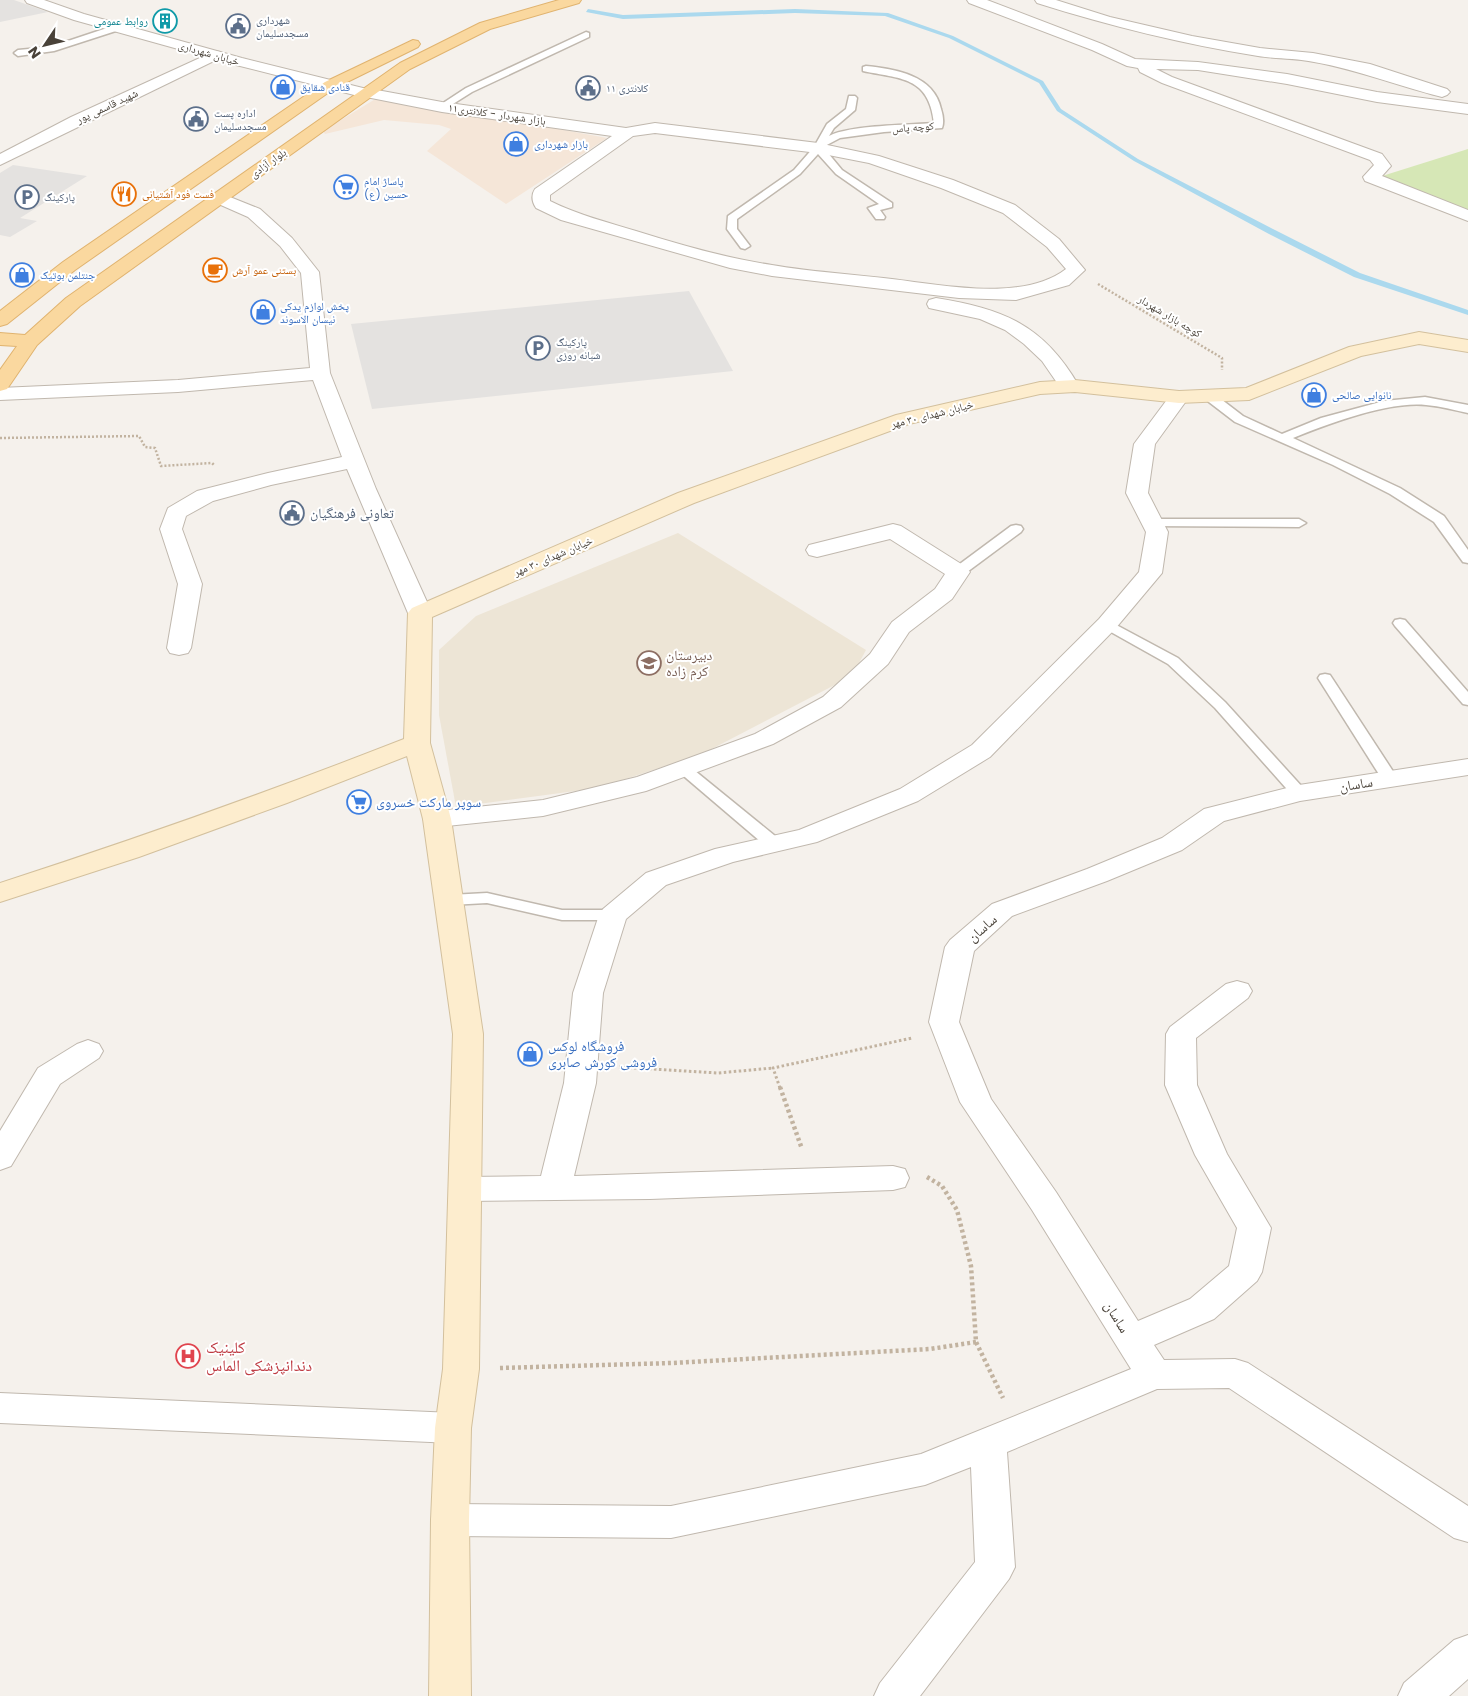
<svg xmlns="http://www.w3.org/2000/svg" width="1468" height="1696" viewBox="0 0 1468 1696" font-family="Poppins,'Noto Naskh Arabic',sans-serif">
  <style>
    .commercial { fill: #f5e6d8 }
    .education { fill: #ede5d6 }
    .green { fill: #d6e7b6 }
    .parking { fill: #e4e2e0 }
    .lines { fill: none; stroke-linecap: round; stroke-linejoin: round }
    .stream { fill: #abd9ee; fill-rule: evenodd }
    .service-casing { stroke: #c0b8ae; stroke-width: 3 }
    .minor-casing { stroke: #c0b8ae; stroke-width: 2 }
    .tertiary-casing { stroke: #c0b8ae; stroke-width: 2 }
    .secondary-casing { stroke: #d3c09d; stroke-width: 2 }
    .primary-casing { stroke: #e0b36f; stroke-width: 2 }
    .path-far2 { stroke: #c2b3a0; stroke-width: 2.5; stroke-dasharray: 2 2; stroke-linecap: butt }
    .path-far1 { stroke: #c2b3a0; stroke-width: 3; stroke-dasharray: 2.5 2.5; stroke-linecap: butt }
    .path { stroke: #c2b3a0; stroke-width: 4.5; stroke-dasharray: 3 3; stroke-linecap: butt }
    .service { fill: #fff; fill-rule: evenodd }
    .minor { fill: #fff; fill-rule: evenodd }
    .tertiary { fill: #fff; fill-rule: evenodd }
    .secondary { fill: #fdedce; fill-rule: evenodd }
    .primary { fill: #fad89f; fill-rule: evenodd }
    .labels { text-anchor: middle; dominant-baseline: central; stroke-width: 4; stroke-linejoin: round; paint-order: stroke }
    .far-service-label { font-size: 11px; fill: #4e5e75; stroke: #fff; text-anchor: start }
    .far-culture-label { font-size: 11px; fill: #0d838f; stroke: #fff; text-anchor: end }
    .far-street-label { font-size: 11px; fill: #494239; stroke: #fff }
    .far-shop-label { font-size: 11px; fill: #366cbe; stroke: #fff; text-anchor: start }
    .far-food-label { font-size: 11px; fill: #c56008; stroke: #fff; text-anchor: start }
    .service-label { font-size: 14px; fill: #4e5e75; stroke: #fff; text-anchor: start }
    .education-label { font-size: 14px; fill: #785e54; stroke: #fff; text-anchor: start }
    .street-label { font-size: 14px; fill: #494239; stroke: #fff }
    .shop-label { font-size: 14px; fill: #366cbe; stroke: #fff; text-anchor: start }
    .near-health-label { font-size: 16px; fill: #be3a42; stroke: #fff; text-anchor: start }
  </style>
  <rect width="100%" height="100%" fill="#f5f1ec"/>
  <path class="commercial" d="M377,98L537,125L607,138L506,204L427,151L451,129L439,125L384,120L325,134L323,131Z"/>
  <path class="education" d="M678,533L866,650L852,676L702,754L598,788L456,807L439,715V650L476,616Z"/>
  <path class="green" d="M1468,149V212L1379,177Z"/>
  <g class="parking">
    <path d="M0,0H14L48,12L0,22Z"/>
    <path d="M13,165L87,176L20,218L37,221L10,237L0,235V173Z"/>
    <path d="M689,291L733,371L372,409L351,324Z"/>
  </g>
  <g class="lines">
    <path class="stream" d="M588,9L623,15L795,9L888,13L953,36L1043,81L1061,109L1138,159L1275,230L1360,273L1468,310V315L1354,277L1269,234L1134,161L1057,111L1039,83L949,38L885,16L795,13L623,19L586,12Z"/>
    <g class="service-casing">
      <g id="service">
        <path d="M119,24L122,25V29L54,51L18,56L14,53L18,50L50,47Z"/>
        <path d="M586,32L589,33V37L472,92L445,109H439L437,107L466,88Z"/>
        <path d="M866,66C895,69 934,75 941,109C943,115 944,123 942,128L884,132L840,138L823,147L842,170L892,203V207L880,210L885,217L884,219H876L868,208L879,204L836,174L818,154L800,174L737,219V229L750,246L745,249L741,248L727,229L728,216L794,170L814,147L827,124L846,109L849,96H855L857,98L855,110L834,128L829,136C849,125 909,125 934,123C929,76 900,79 863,71V67Z"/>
        <path d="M1209,392L1213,393L1243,416L1282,434L1321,418L1384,401L1425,397L1468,405V413C1454,410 1440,406 1426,405C1388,401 1328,424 1293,438L1400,488L1444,516L1468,550V563L1463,562L1434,522L1390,494L1333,465L1235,422L1205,399L1203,396Z"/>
        <path d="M1152,519H1299L1306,523L1299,527L1147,526L1145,523L1147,520Z"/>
        <path d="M1016,525L1021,526L1023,529L1021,532L963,575H953L951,572L953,569L1011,526Z"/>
        <path d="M1400,619L1405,620L1468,692V705L1463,704L1395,626L1393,623L1395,620Z"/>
        <path d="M1107,620L1178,658L1225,702L1305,790L1307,793L1305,796H1293L1215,708L1168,664L1102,627L1100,624L1102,621Z"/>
        <path d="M1325,674L1330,675L1332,678L1398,779L1396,782H1384L1382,779L1318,678L1320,675Z"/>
        <path d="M684,764L689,766L780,840L782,844L780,848H768L679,772L676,769L679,766Z"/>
        <path d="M487,893L562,910H613L619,911L621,915L619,919L613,920H562L487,903L450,905L444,904L442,900L444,896L450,895Z"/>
      </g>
    </g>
    <g class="minor-casing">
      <g id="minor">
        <path d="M967,0H987L1102,44L1135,59L1198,62L1287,74L1377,92L1468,104V114L1377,102L1287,84L1198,70L1156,69L1172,77L1382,154L1391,166L1382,176L1468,210V221L1365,181L1363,177L1374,165L1370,160L1162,83L1140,72L1138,68L1127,66L1092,50L969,3Z"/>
        <path d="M1035,0H1056L1110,17L1192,36L1260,48L1313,53L1370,64L1447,89L1450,92L1447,95L1442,97C1398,86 1359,70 1314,62C1296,58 1276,59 1258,56C1183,44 1110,26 1037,3Z"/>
        <path d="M215,51L220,52L222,55L220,58L0,165V154L71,117Z"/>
        <path d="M366,88L442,102L626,128L655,123L818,143L879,156L953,180L1015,205L1059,239L1085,270L1069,285L1016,300L959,298L772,276L730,268L561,220L536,208C532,202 531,195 535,189L612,136L442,112L361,96L358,93L361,90ZM655,133L818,153L869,163L941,188L1003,213L1047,247L1066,269C1023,302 943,285 892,279C852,274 812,272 772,265C726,258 680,245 636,231C607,222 578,215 550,201V195L633,136Z"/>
        <path d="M220,193L260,209L292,238L319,272L330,373L376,489L432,613L428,618L420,620L412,618L408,613L347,469L271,485L213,501L186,516L182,529L202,584L191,648L188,653L179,655L170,653L167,648L178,584L160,529L168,508L197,491L268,473L342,457L313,380L178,392L0,400V388L178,380L310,368L301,273L280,246L248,217L214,202L211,198L214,194Z"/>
        <path d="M936,298C1003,309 1043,324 1079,386L1076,390L1069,392L1062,390L1042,361L1024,344L1005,330L980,319L929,308L927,304L929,300Z"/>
        <path d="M1179,391L1186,393L1189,397L1155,444L1148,493L1168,532L1162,573L1115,629L990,757L918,801L817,842L733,862L666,885L626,919L603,993L596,1083L574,1176L893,1166L905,1169L909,1178L905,1187L893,1190L650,1199L465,1201L453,1198L449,1189L453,1180L465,1177L541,1176L564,1083L573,993L599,915L603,909L646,873L715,849L799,830L900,789L972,745L1099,619L1139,572L1146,532L1126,493L1134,444L1172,393Z"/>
        <path d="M893,524L901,526L966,567L970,572L952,599L909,632L888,664L841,707L773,744L646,791L543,816L437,827L427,825L423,819L427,813L437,811L543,800L637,777L755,734L823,697L870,654L892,622L935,589L945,574L890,539L817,557L809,555L806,550L809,545Z"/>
        <path d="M1468,759V775L1300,801L1224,821L1182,850L1107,881L1012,916L974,951L959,1022L991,1099L1056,1192L1138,1321L1190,1299L1229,1266L1237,1228L1195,1155L1165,1085L1166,1034L1170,1027L1226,984L1237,981L1248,984L1252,991L1248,998L1196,1038L1197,1085L1227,1154L1271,1228L1262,1272L1257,1281L1214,1319L1154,1345L1164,1360L1235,1359L1248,1363L1468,1506V1542L1454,1538L1229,1388L1157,1389L1007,1452L1015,1567L1009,1579L920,1696H874L880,1683L975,1562L971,1467L925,1485L671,1538L450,1536L436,1532L431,1520L436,1508L450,1504L671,1506L921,1454L1131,1369L1032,1210L960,1102L929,1022L945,947L950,940L992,904L1087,869L1162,838L1204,809L1299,785Z"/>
        <path d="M88,1040L99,1044L103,1051L99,1058L60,1084L11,1166L0,1170V1131L38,1068L77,1044Z"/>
        <path d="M0,1393L453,1413L466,1417L471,1428L466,1439L453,1443L0,1423Z"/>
        <path d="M1468,1635V1679L1449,1696H1398L1404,1683L1454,1640Z"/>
      </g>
    </g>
    <g class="tertiary-casing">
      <path id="tertiary" d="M25,0H44L84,14L242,58L371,90L374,93L371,96L366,98L232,64L74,20L27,3Z"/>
    </g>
    <g class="secondary-casing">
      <path id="secondary" d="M1419,332L1468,340V352L1419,344L1361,356L1249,400L1179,403L1075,392L1040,394L909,424L694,503L432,617L430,743L451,819L483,1034L479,1369L471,1428L469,1520L471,1696H429L431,1520L435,1428L443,1369L453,1034L423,819L407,756L287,803L139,857L0,902V883C136,839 271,791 404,739L408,613L412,608L678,493L896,415L1040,382L1075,380L1179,391L1246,388L1349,347Z"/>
    </g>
    <g class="primary-casing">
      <g id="primary">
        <path d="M559,0H581L579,3L490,29L410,69L80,306L37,345L7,389L0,391V370L17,346L0,345V333L25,335L66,298L400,63L480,23Z"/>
        <path d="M413,40L418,41L420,44L418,47L335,88L75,270L7,324L0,326V311L63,262L325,82Z"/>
      </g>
    </g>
    <g class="path-far2">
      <path d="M1098,284L1222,358V370"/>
      <path d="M0,438L139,436L145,447L155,448L161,466L212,463L214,465"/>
    </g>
    <g class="path-far1">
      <path d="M619,1067L718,1073L773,1068"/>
      <path d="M780,1088L773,1068L912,1038"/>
    </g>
    <g class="path">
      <path d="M780,1087L802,1149"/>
      <path d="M927,1177L942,1186L957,1210L971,1266L976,1342L1003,1398"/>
      <path d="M500,1368L672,1363L930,1349L976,1342"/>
    </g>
    <use href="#service" class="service"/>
    <use href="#minor" class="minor"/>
    <use href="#tertiary" class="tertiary"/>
    <use href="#secondary" class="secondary"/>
    <use href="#primary" class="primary"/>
  </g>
  <defs>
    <g id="building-ring" transform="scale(1.25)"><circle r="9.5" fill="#fff" stroke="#0f9aa8" stroke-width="1.5"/><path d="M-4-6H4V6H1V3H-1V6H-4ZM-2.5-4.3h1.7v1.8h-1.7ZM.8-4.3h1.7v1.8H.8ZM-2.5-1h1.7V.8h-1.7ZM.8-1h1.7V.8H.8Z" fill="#0f9aa8"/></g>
    <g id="civic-ring" transform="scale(1.25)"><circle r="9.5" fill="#fff" stroke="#5c6f8a" stroke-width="1.5"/><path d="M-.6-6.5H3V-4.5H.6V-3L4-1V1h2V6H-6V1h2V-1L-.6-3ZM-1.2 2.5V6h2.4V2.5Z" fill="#5c6f8a"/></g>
    <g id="shop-ring" transform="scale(1.25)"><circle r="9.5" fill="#fff" stroke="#3f7fe0" stroke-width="1.5"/><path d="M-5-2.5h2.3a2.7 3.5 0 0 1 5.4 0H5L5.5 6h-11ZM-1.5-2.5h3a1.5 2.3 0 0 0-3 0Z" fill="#3f7fe0"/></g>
    <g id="supermarket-ring" transform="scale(1.25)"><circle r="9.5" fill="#fff" stroke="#3f7fe0" stroke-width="1.5"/><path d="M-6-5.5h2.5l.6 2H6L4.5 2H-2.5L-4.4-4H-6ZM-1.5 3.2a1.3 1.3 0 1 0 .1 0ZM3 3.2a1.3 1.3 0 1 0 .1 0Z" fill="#3f7fe0"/></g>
    <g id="restaurant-ring" transform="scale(1.25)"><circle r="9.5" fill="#fff" stroke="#e8710a" stroke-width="1.5"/><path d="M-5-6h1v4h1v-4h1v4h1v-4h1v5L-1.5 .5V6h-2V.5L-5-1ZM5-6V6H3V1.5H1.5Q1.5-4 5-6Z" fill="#e8710a"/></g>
    <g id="parking-ring" transform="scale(1.25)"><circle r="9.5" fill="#fff" stroke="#5c6f8a" stroke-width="1.5"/><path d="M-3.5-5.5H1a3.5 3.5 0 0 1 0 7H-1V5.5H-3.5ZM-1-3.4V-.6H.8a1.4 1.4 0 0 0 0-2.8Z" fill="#5c6f8a"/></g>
    <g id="cafe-ring" transform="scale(1.25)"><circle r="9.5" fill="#fff" stroke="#e8710a" stroke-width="1.5"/><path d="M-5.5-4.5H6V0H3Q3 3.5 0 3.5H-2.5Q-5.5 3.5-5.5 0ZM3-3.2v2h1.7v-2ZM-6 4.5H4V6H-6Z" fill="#e8710a"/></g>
    <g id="school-ring" transform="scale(1.25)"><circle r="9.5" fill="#fff" stroke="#8d6e63" stroke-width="1.5"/><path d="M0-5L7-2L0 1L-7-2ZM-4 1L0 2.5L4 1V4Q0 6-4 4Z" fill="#8d6e63"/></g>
    <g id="hospital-ring" transform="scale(1.25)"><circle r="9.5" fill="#fff" stroke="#e0444e" stroke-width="1.5"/><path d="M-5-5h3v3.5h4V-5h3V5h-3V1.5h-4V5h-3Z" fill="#e0444e"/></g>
  </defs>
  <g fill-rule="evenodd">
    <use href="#building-ring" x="165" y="21"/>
    <use href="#civic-ring" x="238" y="26"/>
    <use href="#shop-ring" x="283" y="87"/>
    <use href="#civic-ring" x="588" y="88"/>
    <use href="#civic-ring" x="196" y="119"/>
    <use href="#shop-ring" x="516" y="144"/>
    <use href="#supermarket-ring" x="346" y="187"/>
    <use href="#restaurant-ring" x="124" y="194"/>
    <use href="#parking-ring" x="27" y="197"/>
    <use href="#cafe-ring" x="215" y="270"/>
    <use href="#shop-ring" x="22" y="275"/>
    <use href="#shop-ring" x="263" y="312"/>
    <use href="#parking-ring" x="538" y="348"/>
    <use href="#shop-ring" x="1314" y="395"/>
    <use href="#civic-ring" x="292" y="513"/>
    <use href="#school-ring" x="649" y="663"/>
    <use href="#supermarket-ring" x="359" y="802"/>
    <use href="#shop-ring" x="530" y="1054"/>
    <use href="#hospital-ring" x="188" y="1356"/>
  </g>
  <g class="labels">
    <g class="far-service-label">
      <text x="256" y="20">شهرداری<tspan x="256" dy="13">مسجدسلیمان</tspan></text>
      <text x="606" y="88">کلانتری ۱۱</text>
      <text x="214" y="113">اداره پست<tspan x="214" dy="13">مسجدسلیمان</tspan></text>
      <text x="44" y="197">پارکینگ</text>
      <text x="556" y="342">پارکینگ<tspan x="556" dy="13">شبانه روزی</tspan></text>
    </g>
    <g class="far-culture-label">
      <text x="148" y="21">روابط عمومی</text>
    </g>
    <g class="far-street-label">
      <text transform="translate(209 53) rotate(16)">خیابان شهرداری</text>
      <text transform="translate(107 106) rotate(-25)">شهید قاسمی پور</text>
      <text transform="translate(497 114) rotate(8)">بازار شهردار - کلانتری۱۱</text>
      <text transform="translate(913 127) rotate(-4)">کوچه پاس</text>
      <text transform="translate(268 163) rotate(-36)">بلوار آزادی</text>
      <text transform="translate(1170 316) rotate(31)">کوچه بازار شهردار</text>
      <text transform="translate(932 414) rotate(-14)">خیابان شهدای ۳۰ مهر</text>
      <text transform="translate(553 556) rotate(-23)">خیابان شهدای ۳۰ مهر</text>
    </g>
    <g class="far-shop-label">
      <text x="300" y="87">قنادی شقایق</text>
      <text x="534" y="144">بازار شهرداری</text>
      <text x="364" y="181">پاساژ امام<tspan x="364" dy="13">حسین (ع)</tspan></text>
      <text x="40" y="275">جنتلمن بوتیک</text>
      <text x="280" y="306">پخش لوازم یدکی<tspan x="280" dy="13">نیسان الاسوند</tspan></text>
      <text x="1332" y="395">نانوایی صالحی</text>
    </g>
    <g class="far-food-label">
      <text x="142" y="194">فست فود آشتیانی</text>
      <text x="232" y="270">بستنی عمو آرش</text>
    </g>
    <g class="service-label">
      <text x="310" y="513">تعاونی فرهنگیان</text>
    </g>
    <g class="education-label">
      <text x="666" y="655">دبیرستان<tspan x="666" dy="16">کرم زاده</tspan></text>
    </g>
    <g class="street-label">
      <text transform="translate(1356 784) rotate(-9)">ساسان</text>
      <text transform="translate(982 928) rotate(-41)">ساسان</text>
      <text transform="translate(1117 1317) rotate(58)">ساسان</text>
    </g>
    <g class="shop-label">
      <text x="376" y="802">سوپر مارکت خسروی</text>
      <text x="548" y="1046">فروشگاه لوکس<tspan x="548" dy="16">فروشی کورش صابری</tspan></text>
    </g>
    <g class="near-health-label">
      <text x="206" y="1347">کلینیک<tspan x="206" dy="18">دندانپزشکی الماس</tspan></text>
    </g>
  </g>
  <g transform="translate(45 45) rotate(235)" stroke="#ffffff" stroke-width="4" paint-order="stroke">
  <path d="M0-4L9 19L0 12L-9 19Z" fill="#494239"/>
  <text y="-8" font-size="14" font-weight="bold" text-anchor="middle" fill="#494239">N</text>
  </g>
</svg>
